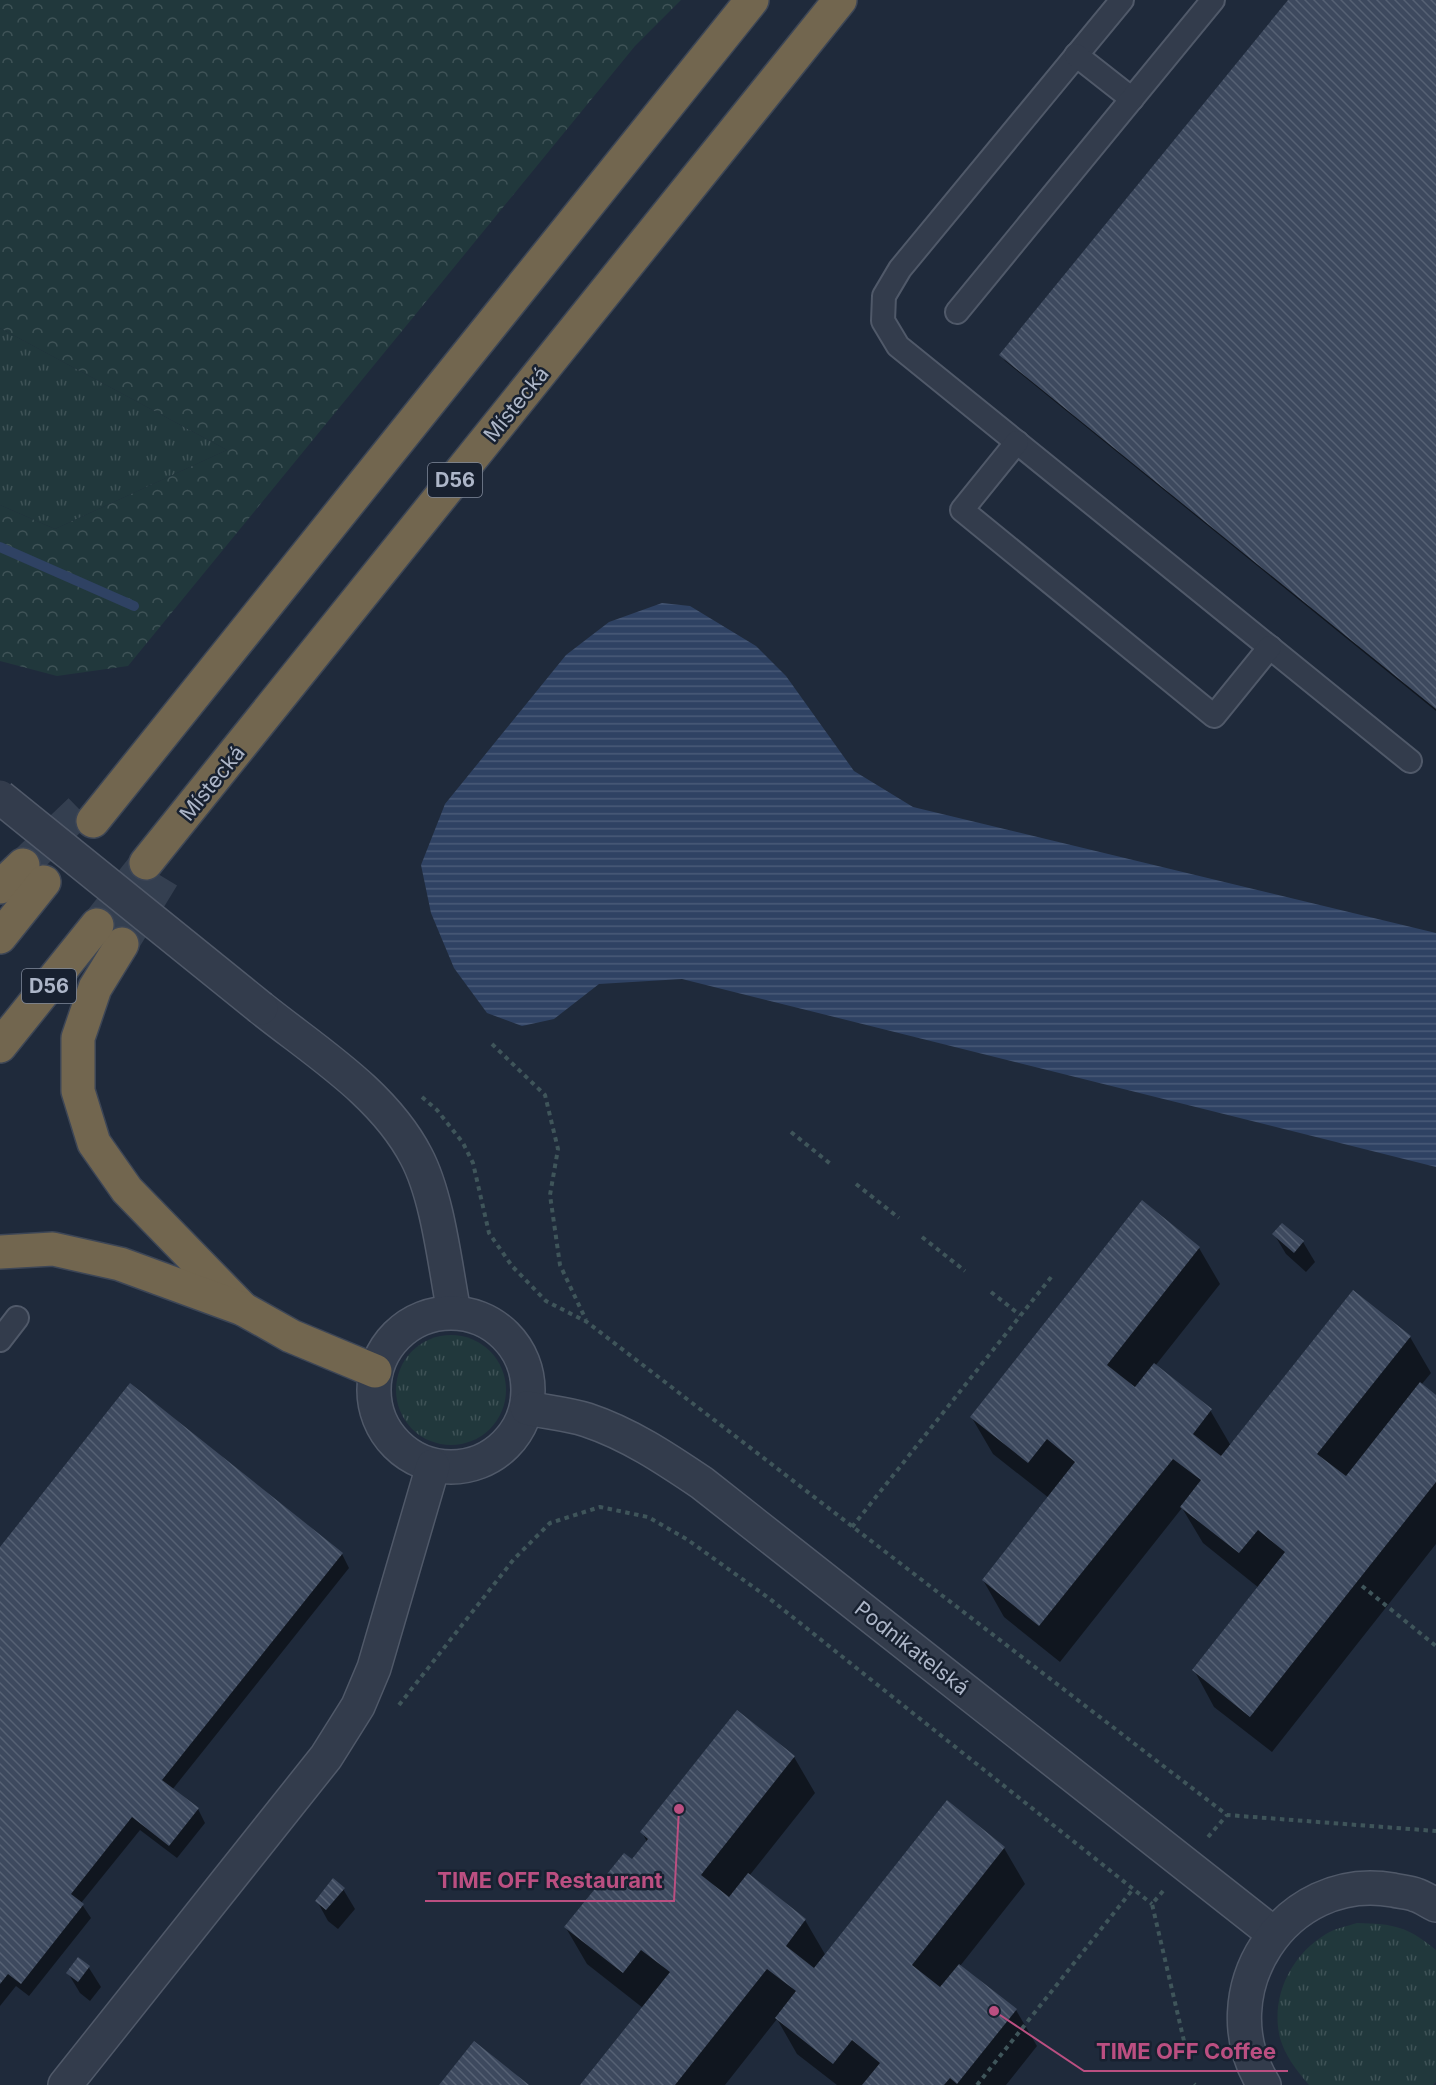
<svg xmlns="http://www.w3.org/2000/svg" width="1436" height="2085" viewBox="0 0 1436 2085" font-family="Inter,sans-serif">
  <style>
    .grass { fill: url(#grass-tufts) }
    .forest { fill: url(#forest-crowns) }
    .water { fill: url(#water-rules) }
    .shadow { fill: #0007 }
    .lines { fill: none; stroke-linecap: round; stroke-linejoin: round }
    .stream { stroke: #2f4263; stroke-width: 10 }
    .building { fill: url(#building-back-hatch) }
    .motorway-tunnel { stroke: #343f50; stroke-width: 33; stroke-dasharray: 33 16; stroke-linecap: butt }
    .service-casing { stroke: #505969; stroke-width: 26 }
    .minor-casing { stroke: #505969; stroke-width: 36 }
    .motorway-casing { stroke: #3d4656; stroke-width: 36 }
    .path { stroke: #3f555a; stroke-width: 4; stroke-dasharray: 4.5 4.5; stroke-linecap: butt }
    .service { stroke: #333c4c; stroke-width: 22 }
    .minor { stroke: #333c4c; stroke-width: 33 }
    .motorway { stroke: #72664f; stroke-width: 33 }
    .minor-bridge-casing { stroke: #505969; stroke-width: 36; stroke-linecap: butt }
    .minor-bridge { stroke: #333c4c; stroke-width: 33 }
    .labels { text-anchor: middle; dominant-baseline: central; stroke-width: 5; stroke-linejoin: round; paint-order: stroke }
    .shield { fill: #182130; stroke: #80899a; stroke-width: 1.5 }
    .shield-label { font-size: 20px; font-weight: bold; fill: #adb6c8 }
    .street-label { font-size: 21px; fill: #adb6c8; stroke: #182130 }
    .leader { fill: none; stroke: #bb4f81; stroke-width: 2 }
    .callout-dot { fill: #bb4f81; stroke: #182130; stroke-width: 2 }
    .callout-label { font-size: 22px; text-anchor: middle; font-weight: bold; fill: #bb4f81; stroke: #182130; stroke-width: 5; stroke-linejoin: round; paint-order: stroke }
  </style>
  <defs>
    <pattern id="grass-tufts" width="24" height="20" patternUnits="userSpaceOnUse" patternTransform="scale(1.5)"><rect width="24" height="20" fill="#21383c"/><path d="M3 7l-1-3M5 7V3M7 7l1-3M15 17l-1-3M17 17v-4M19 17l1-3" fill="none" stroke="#3f5357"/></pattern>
    <pattern id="forest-crowns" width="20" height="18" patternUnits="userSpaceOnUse" patternTransform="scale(1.5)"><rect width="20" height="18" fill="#21383c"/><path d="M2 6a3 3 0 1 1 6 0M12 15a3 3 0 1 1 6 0" fill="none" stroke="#3f5357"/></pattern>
    <pattern id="water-rules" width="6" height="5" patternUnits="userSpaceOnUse" patternTransform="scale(1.5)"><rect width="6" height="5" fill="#2f4263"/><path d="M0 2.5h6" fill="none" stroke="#4a5b78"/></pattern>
    <pattern id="building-back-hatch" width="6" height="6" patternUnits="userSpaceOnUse" patternTransform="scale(1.5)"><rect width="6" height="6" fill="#3d495e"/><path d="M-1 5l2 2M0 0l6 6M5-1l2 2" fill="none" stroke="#566174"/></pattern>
  </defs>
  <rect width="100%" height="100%" fill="#1f2a3b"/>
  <g class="grass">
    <path d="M0,328L227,450L55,529L0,505Z"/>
    <circle cx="451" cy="1390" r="55"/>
    <path d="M1357,1923C1394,1924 1407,1926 1436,1950V2082L1433,2085H1309C1297,2071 1285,2056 1280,2038C1270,1997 1291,1955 1326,1934C1335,1928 1348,1926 1357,1923Z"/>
  </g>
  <path class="forest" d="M0,0H681L635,46L128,666L57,676L0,661V505L55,529L227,450L0,328Z"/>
  <path class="water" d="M662,603L690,606L756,646L786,676L854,771L913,807L1436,933V1167L682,979L599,984L554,1019L522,1026L487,1013L454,968L431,913L421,865L445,804L566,655L609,622Z"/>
  <g class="shadow">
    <path d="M1290,0H1436V711L1005,361L1001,355Z"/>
    <path d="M1274,1234L1303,1242L1315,1262L1306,1272L1286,1254Z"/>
    <path d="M1199,1248L1220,1284L1155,1366L1210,1410L1231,1446L1410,1337L1431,1373L1421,1385L1436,1397V1544L1272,1752L1214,1707L1194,1670L1259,1588L1203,1543L1182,1508L1060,1662L1004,1617L983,1580L1049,1498L993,1454L972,1418Z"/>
    <path d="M0,1549L342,1554L349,1568L172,1790L198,1809L205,1823L177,1858L140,1830L81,1903L91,1918L29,1996L16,1986L0,2006Z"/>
    <path d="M794,1757L815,1793L749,1876L805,1920L826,1956L1004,1848L1025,1884L960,1966L1016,2010L1037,2046L1006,2085H837L797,2054L777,2019L725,2085H582L643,2008L587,1964L566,1928L632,1861L647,1842L642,1832Z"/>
    <path d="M343,1889L355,1909L338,1929L328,1921L317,1901Z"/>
    <path d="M78,1959L89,1968L101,1987L90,2001L80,1993L68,1973Z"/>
  </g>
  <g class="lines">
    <path class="stream" d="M0,547L134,606"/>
  </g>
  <g class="building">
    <path d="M1288,0H1436V709L999,355Z"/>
    <path d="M1142,1200L1200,1247L1107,1365L1135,1387L1154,1363L1212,1409L1193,1434L1221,1456L1353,1290L1411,1336L1317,1454L1346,1476L1420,1382L1436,1395V1482L1250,1717L1192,1670L1285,1552L1258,1530L1239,1553L1180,1507L1201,1480L1173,1459L1039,1626L982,1580L1075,1462L1047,1439L1028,1463L970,1417Z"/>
    <path d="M1282,1223L1304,1241L1294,1253L1272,1234Z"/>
    <path d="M130,1383L343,1553L162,1780L199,1808L169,1846L132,1817L71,1894L84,1904L21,1984L8,1974L0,1984V1547Z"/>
    <path d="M737,1710L795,1756L701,1875L729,1897L748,1873L806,1919L786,1946L814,1968L947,1800L1005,1847L912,1965L940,1987L959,1964L1017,2009L957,2084L950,2078L944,2085H862L880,2063L852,2040L833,2064L775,2018L796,1991L767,1969L675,2085H580L670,1972L641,1950L623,1973L564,1927L624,1853L632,1859L648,1839L640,1832Z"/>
    <path d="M333,1878L345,1888L326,1910L315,1901Z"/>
    <path d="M78,1957L90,1966L78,1982L66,1973Z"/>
    <path d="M474,2041L529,2085H439Z"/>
  </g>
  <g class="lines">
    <g class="motorway-tunnel">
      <path d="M23,865L80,810"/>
      <path d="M97,925L146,863"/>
      <path d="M122,944L163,877"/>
    </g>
    <g class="service-casing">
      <g id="service">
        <path d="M1122,0L900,269L884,296L883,321L898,346L1410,761"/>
        <path d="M1076,55L1132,99"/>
        <path d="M957,312L1213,0"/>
        <path d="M1017,442L962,510L1214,716L1270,647"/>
        <path d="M0,1340L17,1318"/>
      </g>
    </g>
    <g class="minor-casing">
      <g id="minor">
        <path d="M261,1008C316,1052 383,1093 416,1156C438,1197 445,1266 454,1312"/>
        <circle cx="451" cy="1390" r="77"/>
        <path d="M527,1408C546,1412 568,1414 587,1420C629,1434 665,1458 702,1483L1274,1934"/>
        <path d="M65,2085L326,1757L358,1706L374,1668L433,1466"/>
        <path d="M1264,2085C1206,1993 1285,1871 1393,1890C1400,1892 1409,1892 1416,1895C1423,1897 1429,1902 1436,1905"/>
      </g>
    </g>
    <g class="motorway-casing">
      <g id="motorway">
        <path d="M93,821L752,0"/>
        <path d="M146,863L840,0"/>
        <path d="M0,887L23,865"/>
        <path d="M0,937L44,882"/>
        <path d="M122,944L95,988L78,1038V1091L94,1143L127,1190L243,1309"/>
        <path d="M0,1046L97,925"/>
        <path d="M0,1252L53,1249L120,1264L243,1309L291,1336L375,1371"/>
      </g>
    </g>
    <g class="path">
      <path d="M492,1044L545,1095L558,1149L550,1195L560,1265L586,1320"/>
      <path d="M422,1097L437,1110L463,1143L473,1163L489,1233L512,1266L546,1301L587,1322L1227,1815L1436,1831"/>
      <path d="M791,1132L833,1166"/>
      <path d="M856,1184L899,1218"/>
      <path d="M922,1237L965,1271"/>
      <path d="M991,1292L1020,1315"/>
      <path d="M852,1527L1052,1276"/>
      <path d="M1362,1586L1436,1646"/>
      <path d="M399,1705L514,1559L550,1523L600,1507L648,1517L688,1540L770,1599L1152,1904"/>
      <path d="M1208,1837L1227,1815"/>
      <path d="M1163,1891L1152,1904L1184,2041"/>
      <path d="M1194,2084L1195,2085"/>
      <path d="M977,2085L1133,1889"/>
    </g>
    <use href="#service" class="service"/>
    <use href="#minor" class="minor"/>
    <use href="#motorway" class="motorway"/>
    <g class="minor-bridge-casing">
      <path id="minor-bridge" d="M0,797L261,1008"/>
    </g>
    <use href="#minor-bridge" class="minor-bridge"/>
  </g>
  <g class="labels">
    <g class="shield">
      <rect x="428" y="463" width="54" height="34" rx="4.5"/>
      <rect x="22" y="969" width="54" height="34" rx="4.5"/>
    </g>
    <g class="shield-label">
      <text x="455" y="480">D56</text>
      <text x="49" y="986">D56</text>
    </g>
    <g class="street-label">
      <text transform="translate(516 404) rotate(-51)">Místecká</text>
      <text transform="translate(212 783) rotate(-51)">Místecká</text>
      <text transform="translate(912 1648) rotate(38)">Podnikatelská</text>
    </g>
  </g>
  <path class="leader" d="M679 1809L674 1901H425M994 2011L1084 2071H1288"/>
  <g class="callout-dot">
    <circle cx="679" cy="1809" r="6"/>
    <circle cx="994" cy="2011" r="6"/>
  </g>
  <g class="callout-label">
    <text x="550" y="1888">TIME OFF Restaurant</text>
    <text x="1186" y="2059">TIME OFF Coffee</text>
  </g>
</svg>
